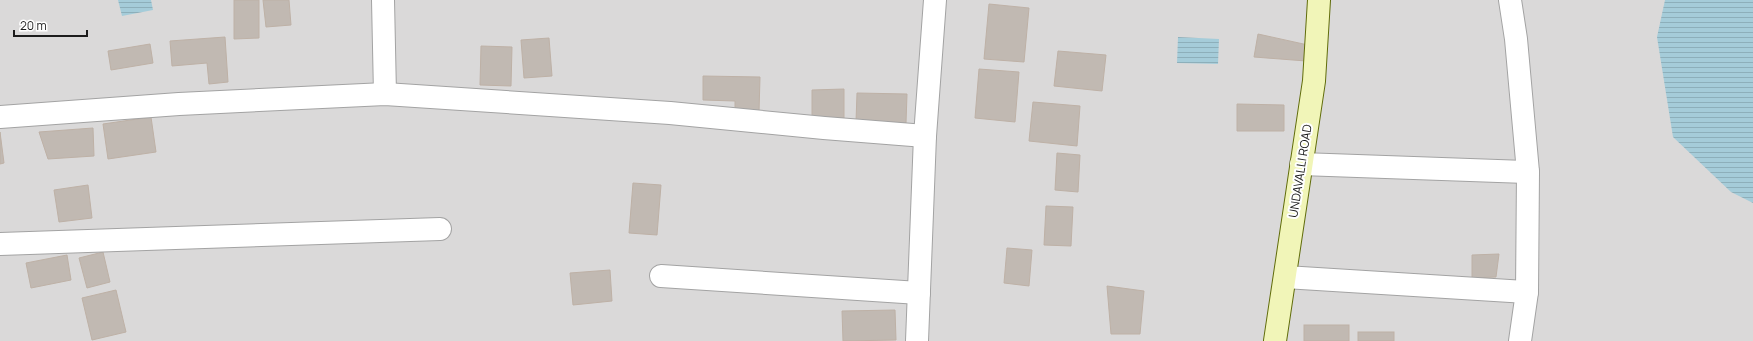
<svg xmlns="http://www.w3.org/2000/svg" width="1753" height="341" viewBox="0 0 1753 341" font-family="Manrope,sans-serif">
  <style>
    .residential { fill: #dad9d9 }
    .water { fill: url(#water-rules) }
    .building { fill: #c1b9b2; stroke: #beb1a6 }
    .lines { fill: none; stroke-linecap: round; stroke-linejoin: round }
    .minor-casing { stroke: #a3a3a3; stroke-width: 24 }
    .secondary-casing { stroke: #606c0a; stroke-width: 24 }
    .minor { stroke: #fff; stroke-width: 22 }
    .secondary { stroke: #f1f5b8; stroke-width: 22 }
    .labels { text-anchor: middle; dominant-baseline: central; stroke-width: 4; stroke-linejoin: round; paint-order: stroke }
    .street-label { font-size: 12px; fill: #1c1c1c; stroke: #fff }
  </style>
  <defs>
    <pattern id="water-rules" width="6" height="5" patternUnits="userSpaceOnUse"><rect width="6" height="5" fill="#a5ccd9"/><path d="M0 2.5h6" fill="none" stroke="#8dafba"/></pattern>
  </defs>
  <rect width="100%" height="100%" fill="#edeae2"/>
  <rect class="residential" x="0" y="0" width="1753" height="341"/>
  <g class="water">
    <path d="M118,0H151L153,10L122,16Z"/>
    <path d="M1665,0H1753V203L1731,192L1673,137L1657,37Z"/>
    <path d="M1178,37L1219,39L1218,64L1177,63Z"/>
  </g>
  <g class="building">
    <path d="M234,0H259V38L234,39Z"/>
    <path d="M263,0H289L291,25L266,27Z"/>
    <path d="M989,4L1029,8L1024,62L984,59Z"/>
    <path d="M1258,34L1308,45L1306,61L1254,57Z"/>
    <path d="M225,37L228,82L209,84L207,63L172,66L170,41Z"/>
    <path d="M549,38L552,76L524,78L521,40Z"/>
    <path d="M150,44L153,63L111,70L108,51Z"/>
    <path d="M481,46L512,47L511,86L480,85Z"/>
    <path d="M1058,51L1106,55L1102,91L1054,86Z"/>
    <path d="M979,69L1019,72L1015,122L975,118Z"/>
    <path d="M703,76L760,77L759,112L735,111V101L703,100Z"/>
    <path d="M844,89V118L812,119V90Z"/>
    <path d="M857,93L907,94L906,123L856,122Z"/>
    <path d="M1033,102L1080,106L1077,146L1029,141Z"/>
    <path d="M1237,104L1284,105V131H1237Z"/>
    <path d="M151,117L156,152L108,159L103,124Z"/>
    <path d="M93,128L94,156L48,159L39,132Z"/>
    <path d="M0,132L4,163L0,164Z"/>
    <path d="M1057,153L1080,155L1078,192L1055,190Z"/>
    <path d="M633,183L661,185L657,235L629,233Z"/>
    <path d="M88,185L92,218L59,222L54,190Z"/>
    <path d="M1046,206L1073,207L1071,246L1044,245Z"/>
    <path d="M1007,248L1032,250L1029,286L1004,283Z"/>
    <path d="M103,252L110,282L87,288L79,258Z"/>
    <path d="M1499,254L1496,277L1472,278V255Z"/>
    <path d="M67,255L71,280L31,288L26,263Z"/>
    <path d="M610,270L612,301L573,305L570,273Z"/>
    <path d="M1107,286L1144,291L1140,334H1111Z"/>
    <path d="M116,290L126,332L92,340L82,298Z"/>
    <path d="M895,310L896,340L843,341L842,311Z"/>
    <rect x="1304" y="325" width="45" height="16"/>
    <rect x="1358" y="332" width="36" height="9"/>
  </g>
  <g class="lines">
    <g class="minor-casing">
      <g id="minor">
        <path d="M383,0L385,94"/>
        <path d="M1510,0L1516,39L1528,172L1527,292L1520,341"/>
        <path d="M0,117L179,104L385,94L670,113L824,128L925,136"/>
        <path d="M1301,164L1528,172"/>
        <path d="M0,244L440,229"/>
        <path d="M661,276L919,293"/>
        <path d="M1285,277L1527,292"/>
        <path d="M917,341L925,136L935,0"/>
      </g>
    </g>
    <g class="secondary-casing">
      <path id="secondary" d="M1275,341L1314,81L1319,0"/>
    </g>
    <use href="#minor" class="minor"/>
    <use href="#secondary" class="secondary"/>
  </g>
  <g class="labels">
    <g class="street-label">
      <text transform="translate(1300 171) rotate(-81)">UNDAVALLI ROAD</text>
    </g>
  </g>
  <path d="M14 30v6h73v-6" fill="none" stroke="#1c1c1c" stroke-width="2"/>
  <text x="20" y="30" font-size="12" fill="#1c1c1c" stroke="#ffffff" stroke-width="3" paint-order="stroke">20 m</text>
</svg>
